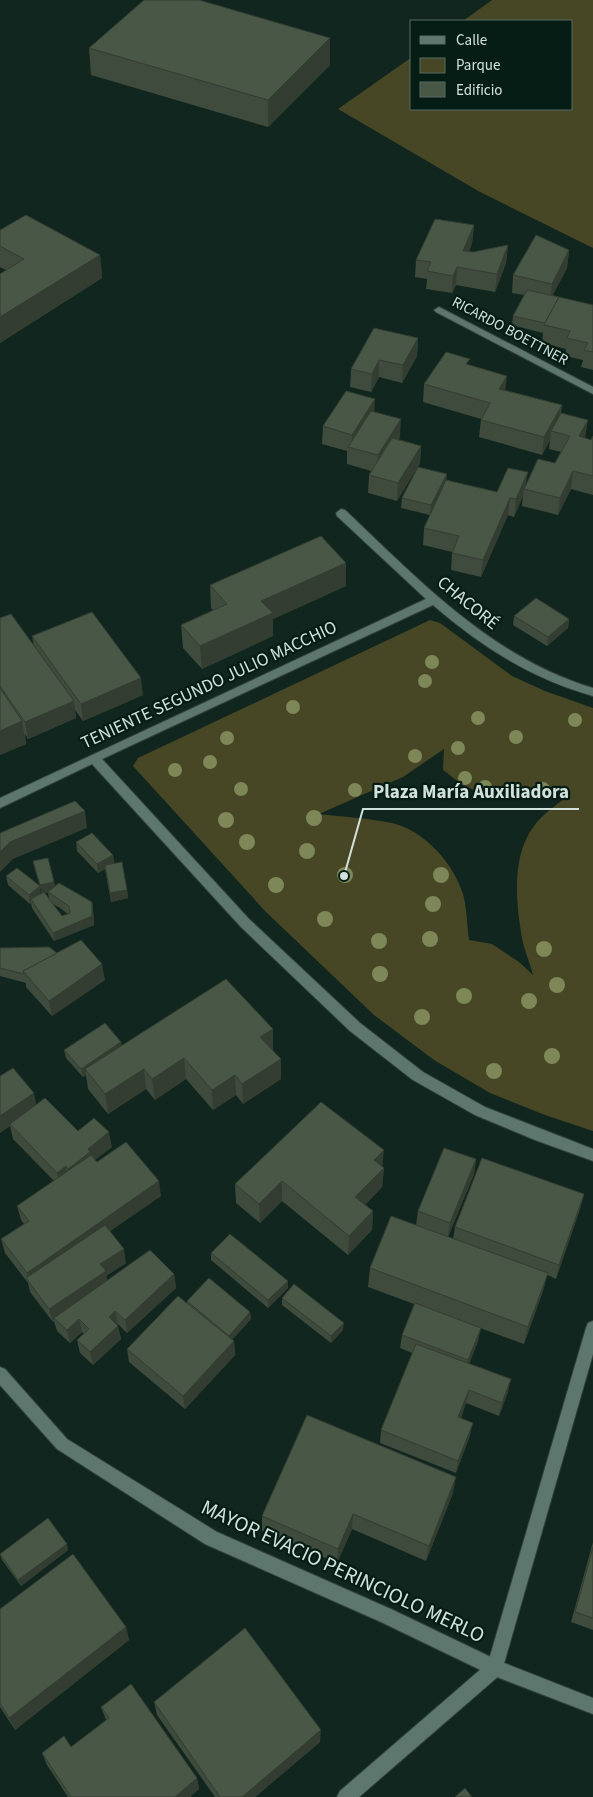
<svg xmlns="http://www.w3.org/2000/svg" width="593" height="1797" viewBox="0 0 593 1797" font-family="'Source Sans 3',sans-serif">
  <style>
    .green { fill: #474725; fill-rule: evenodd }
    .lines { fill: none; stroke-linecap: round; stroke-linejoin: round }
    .minor-casing { stroke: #33413c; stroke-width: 2 }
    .tertiary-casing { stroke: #33413c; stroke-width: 2 }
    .minor { fill: #5e776e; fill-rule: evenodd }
    .tertiary { fill: #5e776e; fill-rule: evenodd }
    .tree { fill: #7d8758 }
    .wall { fill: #3f4b3c; fill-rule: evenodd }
    .shaded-wall { fill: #333d31 }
    .building { fill: #495746; stroke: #333d31 }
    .labels { text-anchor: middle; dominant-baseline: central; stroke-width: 4.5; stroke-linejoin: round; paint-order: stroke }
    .far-street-label { font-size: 15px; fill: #d3e1dc; stroke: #061d16 }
    .street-label { font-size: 18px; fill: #d3e1dc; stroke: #061d16 }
    .near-street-label { font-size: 21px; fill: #d3e1dc; stroke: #061d16 }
    .leader { fill: none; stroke: #d3e1dc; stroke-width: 2 }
    .callout-dot { fill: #d3e1dc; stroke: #061d16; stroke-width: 2 }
    .callout-label { font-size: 19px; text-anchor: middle; font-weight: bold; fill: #d3e1dc; stroke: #061d16; stroke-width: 4.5; stroke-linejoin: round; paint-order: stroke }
  </style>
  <rect width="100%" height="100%" fill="#10261f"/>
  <g class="green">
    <path d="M492,0H593V248L480,192L338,109L412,57V109H572V21H463Z"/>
    <path d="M430,620L440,623L512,676L545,691L593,708V1131L545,1115L490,1093L434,1060L374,1015L265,911L133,766L138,758ZM444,749L443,770C451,775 457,782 465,786C500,805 534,794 571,793C560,803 543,813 534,826C511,856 516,903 522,938C524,950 530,962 533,975L519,962L492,944L469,940C467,925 467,908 463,894C453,863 425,831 392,823C367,818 343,817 319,814L403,777Z"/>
  </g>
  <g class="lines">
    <g class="minor-casing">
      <g id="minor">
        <path d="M439,307L593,387V394L436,312L434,310Z"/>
        <path d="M341,509L345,510C419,580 492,658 593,688V696C530,678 482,647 433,605L102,759L249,919L360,1023L423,1072L485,1107L593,1149V1161L535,1140L475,1115L413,1080L350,1031L241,927L92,764L0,808V798L426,599L337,516L336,513Z"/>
        <path d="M593,1321V1354L501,1674L359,1797H337L340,1791L488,1663L586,1328L588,1323Z"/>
      </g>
    </g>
    <g class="tertiary-casing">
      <path id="tertiary" d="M0,1367L5,1369L67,1439L217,1532L393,1610L499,1661L593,1698V1714L489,1674L381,1622L205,1544L57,1449L0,1385Z"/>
    </g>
    <use href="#minor" class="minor"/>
    <use href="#tertiary" class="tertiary"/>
  </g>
  <g class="tree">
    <circle cx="432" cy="662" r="7"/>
    <circle cx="425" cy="681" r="7"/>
    <circle cx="293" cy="707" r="7"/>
    <circle cx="478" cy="718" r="7"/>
    <circle cx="575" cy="720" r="7"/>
    <circle cx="516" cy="737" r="7"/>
    <circle cx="227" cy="738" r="7"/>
    <circle cx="458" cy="748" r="7"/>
    <circle cx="415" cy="756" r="7"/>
    <circle cx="210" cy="762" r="7"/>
    <circle cx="175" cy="770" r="7"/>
    <circle cx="465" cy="778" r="7"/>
    <circle cx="485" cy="787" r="7"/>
    <circle cx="241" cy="789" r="7"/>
    <circle cx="543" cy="789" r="7"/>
    <circle cx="355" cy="790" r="7"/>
    <circle cx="314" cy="818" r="8"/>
    <circle cx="226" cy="820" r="8"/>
    <circle cx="247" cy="842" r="8"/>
    <circle cx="307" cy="851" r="8"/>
    <circle cx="345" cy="875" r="8"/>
    <circle cx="441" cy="875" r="8"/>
    <circle cx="276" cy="885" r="8"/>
    <circle cx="433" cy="904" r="8"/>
    <circle cx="325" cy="919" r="8"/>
    <circle cx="430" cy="939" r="8"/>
    <circle cx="379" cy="941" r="8"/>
    <circle cx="544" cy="949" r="8"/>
    <circle cx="380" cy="974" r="8"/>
    <circle cx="557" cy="985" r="8"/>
    <circle cx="464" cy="996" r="8"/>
    <circle cx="529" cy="1001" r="8"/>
    <circle cx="422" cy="1017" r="8"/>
    <circle cx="552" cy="1056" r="8"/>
    <circle cx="494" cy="1071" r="8"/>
  </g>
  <g class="wall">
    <path d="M89,48L330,65L268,127L91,75Z"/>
    <path d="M474,225L472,243L469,252H473L508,245L506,263L495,292L456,285L452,293L426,289L427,279L415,277L416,260Z"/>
    <path d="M0,230L100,255L102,278L0,343V274L6,270L0,267Z"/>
    <path d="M569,250L567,268L552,296L593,305V370L581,367L583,360L565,356L566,349L542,343L543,333L512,325L513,316L524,295L512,293L513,275Z"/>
    <path d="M418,338L417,356L402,383L379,377L371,392L350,387L351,369Z"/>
    <path d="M469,365L505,390L562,405L561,413L585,438L591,440L593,436V495L571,489L558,515L522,506L523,496L514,517L508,515L481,577L451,570L452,552L423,545L424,528L430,515L401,508L402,498L417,468L397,501L368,493L369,475L371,471L347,464V451L322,444L323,426L374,412L400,437L398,439L421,446L420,463L418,467L446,480L497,492L526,484L555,463L561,452L549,449L550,440L542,455L479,437L481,419L423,402L424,384Z"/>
    <path d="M210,585L346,586L273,619V636L202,669L183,648L181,625L213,610L211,608Z"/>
    <path d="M514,616L569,619L568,628L547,646L513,625Z"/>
    <path d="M0,618L34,646L32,636L143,695L83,721L75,710L76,718L28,739L25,734L26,744L0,755Z"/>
    <path d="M76,842L113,855L114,863L127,890L128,898L111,902L105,869L98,873L77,851Z"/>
    <path d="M33,861L54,882L55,886L92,902L93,910L94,925L54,941L32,908L31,903L30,904L8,885L6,876L41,894L42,893L35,870ZM48,892L49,899L44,893ZM51,903L60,908L68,914L62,916Z"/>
    <path d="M0,948L57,953L105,980L52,1016L26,987V983L0,976Z"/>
    <path d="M273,1029L272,1050L281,1079L243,1104L236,1095L213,1110L186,1079L155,1100L146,1089L108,1114L88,1089L86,1075L83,1077L66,1058L64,1050L122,1045Z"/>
    <path d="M0,1076L36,1105L78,1131L112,1147L95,1160L97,1162L161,1196L110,1231L126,1263L106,1276L107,1280L174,1274L176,1288L127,1333L118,1324L117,1325L118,1326L121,1339L93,1365L80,1353L77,1340L84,1334L82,1332L70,1343L57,1331L54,1321L53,1322L30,1292L28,1283L5,1253L1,1239L24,1224L21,1220L17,1206L54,1181L13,1139L10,1126L0,1133Z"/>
    <path d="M476,1159L474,1174L448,1237L453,1239L455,1227L584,1194L580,1209L556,1279L547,1275L543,1291L524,1344L480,1328L478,1341L469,1364L508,1392L499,1416L466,1403L461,1418L470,1435L456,1473L380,1443L381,1430L412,1353L400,1348L402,1335L414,1304L368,1287L370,1268L416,1225L418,1211Z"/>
    <path d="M382,1167L384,1168L382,1187L365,1205L373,1211L372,1230L348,1255L282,1201L260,1223L236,1203L235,1184Z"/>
    <path d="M211,1253L288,1281V1288L268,1308L211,1260Z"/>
    <path d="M282,1298L343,1330L331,1343L282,1305Z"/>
    <path d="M187,1301L250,1312L251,1319L232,1340L234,1341L235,1355L185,1409L129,1362L127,1349L187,1304Z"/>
    <path d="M453,1493L426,1561L352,1529L337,1563L262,1531V1516Z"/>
    <path d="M593,1542V1630L571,1622Z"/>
    <path d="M68,1550L21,1586L2,1560L0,1555Z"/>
    <path d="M0,1609L126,1627L129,1640L15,1730L0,1707Z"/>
    <path d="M154,1702L320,1742L255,1797H215L157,1715Z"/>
    <path d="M101,1707L197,1778L199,1789L190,1797H68L47,1765L42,1753L71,1747L106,1720Z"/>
  </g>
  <g class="shaded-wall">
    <path d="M330,38V65L268,127V100Z"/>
    <path d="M474,225L472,243L462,268L463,251Z"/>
    <path d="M508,245L506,263L495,292L497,274Z"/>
    <path d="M569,250L567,268L550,301L552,284Z"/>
    <path d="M100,255L102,278L0,343V317Z"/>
    <path d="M457,267L456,285L452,293L453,276Z"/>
    <path d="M418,338L417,356L402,383L403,365Z"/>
    <path d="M379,360V377L371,392L372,374Z"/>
    <path d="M507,376L505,393L499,389Z"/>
    <path d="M375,399L374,417L352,448V435Z"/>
    <path d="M562,405L559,423L551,431L550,440L542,455L544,437Z"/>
    <path d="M401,419L400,437L377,473L378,455Z"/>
    <path d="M588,420L585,438L579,436Z"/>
    <path d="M421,446L420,463L397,501L398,483Z"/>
    <path d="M573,471L571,489L558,515L560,498Z"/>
    <path d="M528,472L525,489H524L523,496L514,517L516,499Z"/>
    <path d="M447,474L446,483L430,515L431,505Z"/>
    <path d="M510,498L508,515L481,577L483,560Z"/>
    <path d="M346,563V586L273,619V636L202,669L200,646L261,601Z"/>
    <path d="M569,619L568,628L547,646L548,637Z"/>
    <path d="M141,678L143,695L83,721L81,704Z"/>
    <path d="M74,701L76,718L28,739L25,722Z"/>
    <path d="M22,721L26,744L0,755V731Z"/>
    <path d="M85,811L87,828L13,859L0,872V852L10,842Z"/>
    <path d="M113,855L114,864L98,873L97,864Z"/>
    <path d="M54,882L56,891L42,894L40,885Z"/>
    <path d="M40,886L41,895L31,899V903L30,904L29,895Z"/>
    <path d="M127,890L128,898L111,902L110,893Z"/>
    <path d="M92,902L93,910L94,925L54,941L53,933Z"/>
    <path d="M102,964L105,980L52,1016L49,1001Z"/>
    <path d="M273,1029V1050L261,1057L260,1037Z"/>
    <path d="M121,1042L123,1050L85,1069L86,1075L83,1077L81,1069Z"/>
    <path d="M184,1058L186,1079L155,1100L152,1079Z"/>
    <path d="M281,1059V1079L243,1104L242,1084Z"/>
    <path d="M144,1069L146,1089L108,1114L105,1094Z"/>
    <path d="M235,1075L236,1095L213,1110L212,1090Z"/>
    <path d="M34,1093L37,1109L10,1124V1126L0,1133V1116Z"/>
    <path d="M109,1132L112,1147L92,1162L71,1183L68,1169L88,1149Z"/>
    <path d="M384,1150L382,1170L384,1168L382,1187L354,1216L355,1197L374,1160Z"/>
    <path d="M476,1159L474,1174L448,1237L450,1223Z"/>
    <path d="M66,1166L69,1181L60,1187L57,1173Z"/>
    <path d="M159,1181L161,1196L32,1285L29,1282L27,1273Z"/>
    <path d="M282,1181V1201L260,1223L259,1204Z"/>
    <path d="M584,1194L580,1209L556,1279L559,1265Z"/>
    <path d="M373,1211L372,1230L348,1255L349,1236Z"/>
    <path d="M124,1249L126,1263L106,1276L108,1284L54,1318V1321L53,1322L49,1309L100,1264Z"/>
    <path d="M548,1273L543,1291L524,1344L528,1327Z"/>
    <path d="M174,1274L176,1288L127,1333L125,1320Z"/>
    <path d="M288,1281V1288L268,1308V1300Z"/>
    <path d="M115,1311L118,1324L111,1330L109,1317Z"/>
    <path d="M250,1312L251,1319L229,1343V1336Z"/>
    <path d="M79,1319L82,1332L70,1343L67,1330Z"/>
    <path d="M344,1323L343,1330L331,1343V1336Z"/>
    <path d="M118,1326L121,1339L93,1365L90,1352Z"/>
    <path d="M481,1328L478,1341L466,1373L468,1360Z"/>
    <path d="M234,1341L235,1355L185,1409L183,1396Z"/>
    <path d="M511,1379L508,1392L499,1416L502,1403Z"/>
    <path d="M469,1390L466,1403L456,1430L458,1417Z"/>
    <path d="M473,1423L470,1435L456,1473L458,1461Z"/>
    <path d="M456,1477L453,1493L426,1561L429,1546Z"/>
    <path d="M353,1514L352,1529L337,1563L338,1549Z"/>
    <path d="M67,1544L68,1550L21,1586L18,1580Z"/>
    <path d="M126,1627L129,1640L15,1730L9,1718Z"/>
    <path d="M321,1730L320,1742L255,1797H242Z"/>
    <path d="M197,1778L199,1789L190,1797H175Z"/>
  </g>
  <g class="building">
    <path d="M144,0H199L330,38L268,100L89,48Z"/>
    <path d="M26,215L100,255L0,317V274L24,259L0,246V230Z"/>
    <path d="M435,219L474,225L463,251L473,252L508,245L497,274L457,267L453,276L427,271L431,262L416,260Z"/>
    <path d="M536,235L569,250L552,284L513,275Z"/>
    <path d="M527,290L559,297L545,323L513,316Z"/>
    <path d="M559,297L593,305V352L584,350L588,343L567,338L570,331L544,325Z"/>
    <path d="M374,328L418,338L403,365L379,360L372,374L351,369Z"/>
    <path d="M446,352L470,359L466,364L507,376L499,389L562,405L544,437L481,420L490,403L424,384Z"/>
    <path d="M346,391L375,399L352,435L323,426Z"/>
    <path d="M371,411L401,419L378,455L348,447Z"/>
    <path d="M561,413L588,420L579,436L591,440L593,436V476L573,471L560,498L524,489L538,459L555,463L570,436L551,431Z"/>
    <path d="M392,438L421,446L398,483L369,475Z"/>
    <path d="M418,467L447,474L431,505L402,498Z"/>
    <path d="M508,468L528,472L516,499L510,498L483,560L452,553L459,536L424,528L446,480L497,492Z"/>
    <path d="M321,536L346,563L261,601L273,613L200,646L181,625L227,604L210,585Z"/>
    <path d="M536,598L569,619L548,637L514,616Z"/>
    <path d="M92,612L141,678L81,704L32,636Z"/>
    <path d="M11,614L74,701L25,722L0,686V618Z"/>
    <path d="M0,688L22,721L0,731Z"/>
    <path d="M75,801L85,811L10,842L0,852V833Z"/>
    <path d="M92,833L113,855L97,864L76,842Z"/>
    <path d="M48,858L54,882L40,885L33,861Z"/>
    <path d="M122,862L127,890L110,893L105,865Z"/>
    <path d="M17,868L40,886L29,895L6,876Z"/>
    <path d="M59,883L92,902V916L53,933L31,899L44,892L62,916L70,913L69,906L48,892Z"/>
    <path d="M81,940L102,964L49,1001L23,971Z"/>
    <path d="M49,947L57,953L23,971L24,974L0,968V948Z"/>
    <path d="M226,979L273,1029L260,1037L281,1059L242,1084L235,1075L212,1090L184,1058L152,1079L144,1069L105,1094L85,1069Z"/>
    <path d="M105,1023L121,1042L81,1069L64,1050Z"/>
    <path d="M13,1068L34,1093L0,1116V1076Z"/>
    <path d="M45,1098L78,1131L94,1118L109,1132L88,1149L90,1152L68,1169L66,1166L57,1173L10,1124Z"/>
    <path d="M321,1102L384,1150L374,1160L384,1168L355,1197L373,1211L349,1236L282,1181L259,1204L235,1184Z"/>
    <path d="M126,1142L159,1181L27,1273L1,1239L29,1221L17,1206L91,1155L97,1162Z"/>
    <path d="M444,1148L476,1159L450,1223L418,1211Z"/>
    <path d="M482,1158L584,1194L559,1265L455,1227Z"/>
    <path d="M391,1216L548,1273L528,1327L370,1268Z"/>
    <path d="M105,1225L124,1249L100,1264L106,1271L49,1309L26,1278Z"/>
    <path d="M230,1234L288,1281L268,1300L211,1253Z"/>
    <path d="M150,1250L174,1274L125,1320L115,1311L109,1317L118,1326L90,1352L77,1340L89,1329L79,1319L67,1330L54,1318Z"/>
    <path d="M209,1278L250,1312L229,1336L187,1301Z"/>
    <path d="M294,1284L344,1323L331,1336L282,1298Z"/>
    <path d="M178,1296L234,1341L183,1396L127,1349Z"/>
    <path d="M415,1303L481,1328L468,1360L402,1335Z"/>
    <path d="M416,1344L511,1379L502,1403L469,1390L458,1417L473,1423L458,1461L381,1430Z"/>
    <path d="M307,1415L456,1477L429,1546L353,1514L338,1549L262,1516Z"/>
    <path d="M48,1518L67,1544L18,1580L0,1554Z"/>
    <path d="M593,1547V1618L575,1612Z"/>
    <path d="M73,1554L126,1627L9,1718L0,1703V1609Z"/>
    <path d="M245,1628L321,1730L242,1797H220L154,1702Z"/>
    <path d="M131,1684L197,1778L175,1797H71L42,1753L64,1736L71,1747L109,1718L101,1707Z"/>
    <path d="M465,1788L472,1797H455Z"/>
  </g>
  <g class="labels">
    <g class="far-street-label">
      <text transform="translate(510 331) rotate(28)">RICARDO BOETTNER</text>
    </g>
    <g class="street-label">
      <text transform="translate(468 603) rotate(39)">CHACORÉ</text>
      <text transform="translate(209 685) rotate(-25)">TENIENTE SEGUNDO JULIO MACCHIO</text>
    </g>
    <g class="near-street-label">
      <text transform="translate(343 1571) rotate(25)">MAYOR EVACIO PERINCIOLO MERLO</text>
    </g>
  </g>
  <path class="leader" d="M344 876L363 809H579"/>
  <circle class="callout-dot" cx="344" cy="876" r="5"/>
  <g class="callout-label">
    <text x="471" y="798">Plaza María Auxiliadora</text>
  </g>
  <rect x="410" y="20" width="162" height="90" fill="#061d16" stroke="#586b65"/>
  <rect x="420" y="36" width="25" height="8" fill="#5e776e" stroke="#586b65"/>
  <text x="456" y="45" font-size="15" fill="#d3e1dc">Calle</text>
  <rect x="420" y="58" width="25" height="15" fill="#474725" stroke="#586b65"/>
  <text x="456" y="70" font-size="15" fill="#d3e1dc">Parque</text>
  <rect x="420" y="82" width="25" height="15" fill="#495746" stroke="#586b65"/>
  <text x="456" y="95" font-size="15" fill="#d3e1dc">Edificio</text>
</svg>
